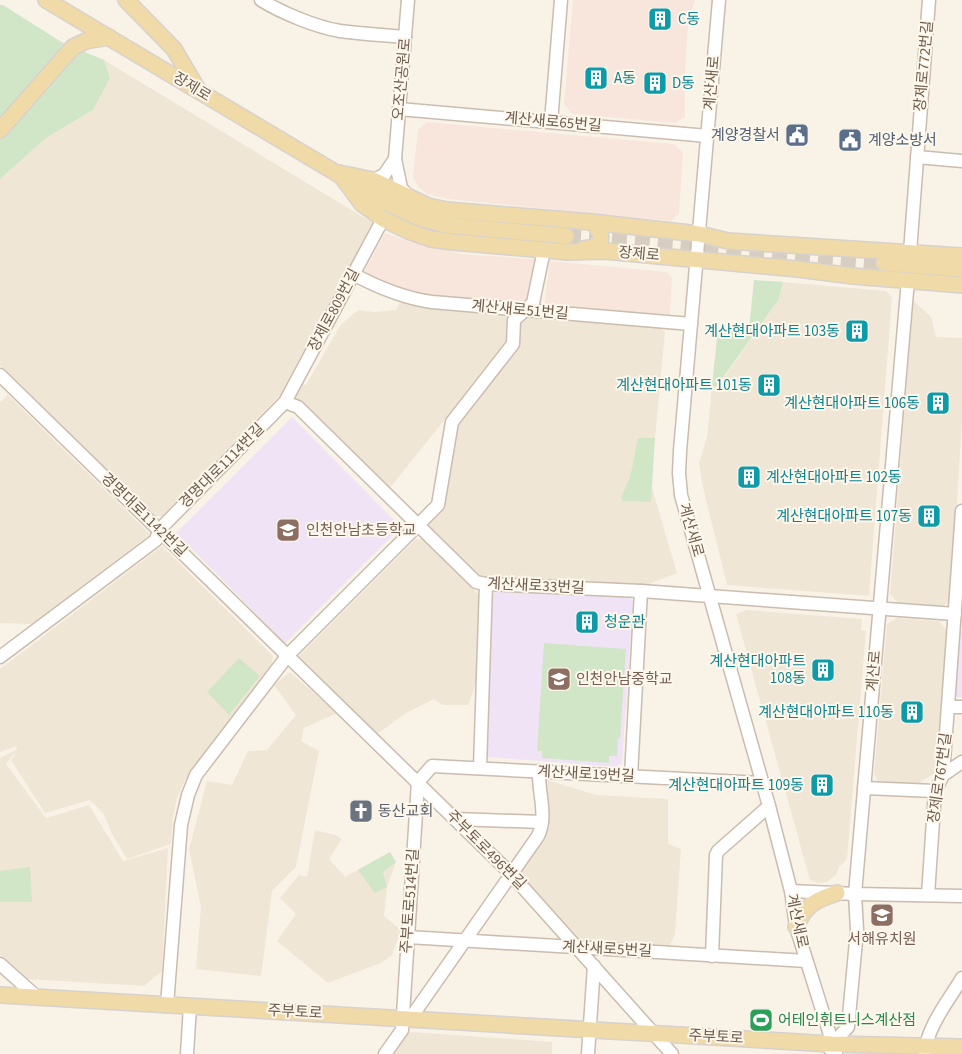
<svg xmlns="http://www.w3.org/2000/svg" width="962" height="1054" viewBox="0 0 962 1054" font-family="'Source Sans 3','Noto Sans KR',sans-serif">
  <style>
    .residential { fill: #f0e6d6 }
    .commercial { fill: #f8e6dc }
    .education { fill: #f0e3f6 }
    .park { fill: #d1e5c7 }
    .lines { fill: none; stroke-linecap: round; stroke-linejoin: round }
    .major-tunnel { stroke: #d7cec1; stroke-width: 15; stroke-dasharray: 15 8; stroke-linecap: butt }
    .minor-casing { stroke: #cabcae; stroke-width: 15 }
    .major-casing { stroke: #d7d2cd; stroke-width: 18 }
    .minor { stroke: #fff; stroke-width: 12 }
    .major { stroke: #f0daa7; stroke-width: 15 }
    .labels { text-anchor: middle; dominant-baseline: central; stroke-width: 4; stroke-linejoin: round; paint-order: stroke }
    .culture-label { font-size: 15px; fill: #0d838f; stroke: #fdf7ec; text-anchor: end }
    .street-label { font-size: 15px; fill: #705d4e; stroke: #fdf7ec }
    .service-label { font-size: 15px; fill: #4e5e75; stroke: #fdf7ec; text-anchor: end }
    .education-label { font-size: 15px; fill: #785e54; stroke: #fdf7ec; text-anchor: start }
    .worship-label { font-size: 15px; fill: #5b616d; stroke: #fdf7ec; text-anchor: start }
    .leisure-label { font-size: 15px; fill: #27864d; stroke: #fdf7ec; text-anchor: start }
  </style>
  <rect width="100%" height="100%" fill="#f9f3e7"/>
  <g class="residential">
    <path d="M104,60L373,223L280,395L162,516H153L0,365V179L46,138L93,110L110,78Z"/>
    <path d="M783,282L886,291L892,297L869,596L727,585L702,483L699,463L707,437L712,386H718L779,299Z"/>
    <path d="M913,300L931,317L936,337L962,338V421L951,599L942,607L898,603L890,594Z"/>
    <path d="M400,302L431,308L508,315L506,343L389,489L295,402L294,396L301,383L306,385L340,326L352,315L359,310L373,312L396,310Z"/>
    <path d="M526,317L660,328L665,332L655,438H638L630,477L621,497L650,502L652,488L677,573L641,587L482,579L471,573L428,525L445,509L457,425L519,322Z"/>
    <path d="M8,395L150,534L32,624L0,623V402Z"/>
    <path d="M416,539L425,540L481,597L479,661L474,690L468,705H442L434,699L406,713L377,734L299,656Z"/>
    <path d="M162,546L273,656L270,669L185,780L177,798L173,816L171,844L127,859L112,834L103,813L90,800L45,813L11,760L14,756L15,752L6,764L46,818L89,805L123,861L168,848L162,971L144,986L27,979L0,955V758L16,750L17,746L0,752V669Z"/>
    <path d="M747,610L862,619L861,630L866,631L847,859L839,867L836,875L827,882L818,883L810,880L736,614Z"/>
    <path d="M897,618L939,621L947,631L935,773L917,784L878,781L874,774L887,624Z"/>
    <path d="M290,672L337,713L304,728L301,741L319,751L296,867L272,891L261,976L196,969L201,907L189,849L207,781L232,785L248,751L267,750L296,715L274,685Z"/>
    <path d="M544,779L596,795L668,799V844L681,849L675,934L668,949L580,943L517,872L545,832Z"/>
    <path d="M315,830L335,835L342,839L329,859L345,877L390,852L396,862L387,887L384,916L401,930L392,955L381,963L328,983L277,941L296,914L280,898L299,875L307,877Z"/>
    <path d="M412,1032L552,1042V1054H390L406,1033Z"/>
  </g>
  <g class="commercial">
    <path d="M573,0H695L688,23L685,71V117L675,123L572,114L564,104Z"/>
    <path d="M427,122L674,144L683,153L679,214L671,221L660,220L448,199L427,194L419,187L413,178L418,130Z"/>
    <path d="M385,233L408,241L462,254L534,259L536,262L528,298L522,303L410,293L363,274Z"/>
    <path d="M550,261L667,272L672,278L670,315L544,306Z"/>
  </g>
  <g class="education">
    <path d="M292,417L401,527L285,643L176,533Z"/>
    <path d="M962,546V697H953Z"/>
    <path d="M499,590L627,595L633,601L622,763L617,767L487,757L492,595Z"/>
  </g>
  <g class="park">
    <path d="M0,5H3L63,43L104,60L110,78L93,110L46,138L0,179Z"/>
    <path d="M754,280L783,282L779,299L717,386H712L718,328L749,329Z"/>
    <path d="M638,438H655L651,502L623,501L621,497L630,477Z"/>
    <path d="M544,643L626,649L620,738H618L617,756H609V763L542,758V751H537Z"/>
    <path d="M239,658L260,676L229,715L207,692Z"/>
    <path d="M390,852L396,862L383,872L387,887L375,893L358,870Z"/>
    <path d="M30,867L32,902H0V871Z"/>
  </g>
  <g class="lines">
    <path class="major-tunnel" d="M566,236L884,263"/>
    <g class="minor-casing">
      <g id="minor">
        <path d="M261,0C282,13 316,27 340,31C361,34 383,35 405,37"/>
        <path d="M408,0L395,159L401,188L410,198"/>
        <path d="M719,0L680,451L679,473L681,495L769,806L791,891L796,927L836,1054"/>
        <path d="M399,109L708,136"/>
        <path d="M551,122L561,0"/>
        <path d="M917,157L962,161"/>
        <path d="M373,180L384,175L395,159"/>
        <path d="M910,252L929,0"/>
        <path d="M353,274C379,288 403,298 432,302L691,324"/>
        <path d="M0,375L511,874L672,1054"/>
        <path d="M285,402L298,407L476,582L486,584L641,591L955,614"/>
        <path d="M0,657L156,540L159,530L285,402L383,219"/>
        <path d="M948,707H962"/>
        <path d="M480,768L486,584"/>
        <path d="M943,775L962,762"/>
        <path d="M631,776L641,591"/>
        <path d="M864,788L935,791"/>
        <path d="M456,819L542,822"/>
        <path d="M791,891L855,894L962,896"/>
        <path d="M928,895L935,791L943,775L962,511"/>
        <path d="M408,937L806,961"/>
        <path d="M712,956L716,855L718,851L769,806"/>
        <path d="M0,964L37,997"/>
        <path d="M167,1005L181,825L188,795L196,775L288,655L438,505L452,422L513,344L514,320L533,303L544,250"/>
        <path d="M410,1019L538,836C548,816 538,793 539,771"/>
        <path d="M830,1049L832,1044L848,1027L857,930L855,894L908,280"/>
        <path d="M187,1054L190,1006"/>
        <path d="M385,1054L402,1030L418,782L432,766L762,783"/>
        <path d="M588,1054L594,966"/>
        <path d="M925,1054C926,1028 949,1000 962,978"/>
      </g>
    </g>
    <g class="major-casing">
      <g id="major">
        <path d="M46,0L383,201L417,217L445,225L566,236"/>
        <path d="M126,0L174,49L197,88"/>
        <path d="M0,130L73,47L86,41L109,37"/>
        <path d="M339,173L362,204L383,219L408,231L431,239L453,242L567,252L605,251L797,269L853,276L962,285"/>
        <path d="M339,173L373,180L428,206L447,210L592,222L699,234L728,241L962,256"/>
        <path d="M583,249C587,248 593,248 596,246C606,239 598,228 592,222"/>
        <path d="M884,263L962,269"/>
        <path d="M796,927C805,905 815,900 837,893"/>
        <path d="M0,995L832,1044L962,1047"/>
      </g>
    </g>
    <use href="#minor" class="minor"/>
    <use href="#major" class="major"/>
  </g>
  <defs>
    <g id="building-square" transform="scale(1.25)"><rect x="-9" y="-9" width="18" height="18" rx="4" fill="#0f9aa8" stroke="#fdf7ec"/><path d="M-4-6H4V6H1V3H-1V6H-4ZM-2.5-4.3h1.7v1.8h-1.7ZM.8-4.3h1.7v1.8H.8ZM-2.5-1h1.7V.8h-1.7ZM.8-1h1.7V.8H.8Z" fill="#fff"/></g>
    <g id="civic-square" transform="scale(1.25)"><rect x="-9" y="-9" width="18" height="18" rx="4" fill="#5c6f8a" stroke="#fdf7ec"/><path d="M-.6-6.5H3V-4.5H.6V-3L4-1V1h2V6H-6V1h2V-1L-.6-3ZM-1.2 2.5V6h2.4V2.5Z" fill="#fff"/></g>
    <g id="school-square" transform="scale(1.25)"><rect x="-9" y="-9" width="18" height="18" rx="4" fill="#8d6e63" stroke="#fdf7ec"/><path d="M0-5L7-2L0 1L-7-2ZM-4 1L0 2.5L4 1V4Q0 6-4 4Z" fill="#fff"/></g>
    <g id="church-square" transform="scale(1.25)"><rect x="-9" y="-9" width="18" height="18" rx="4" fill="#6b7280" stroke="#fdf7ec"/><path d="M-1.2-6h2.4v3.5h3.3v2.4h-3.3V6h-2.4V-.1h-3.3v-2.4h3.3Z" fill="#fff"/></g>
    <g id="stadium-square" transform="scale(1.25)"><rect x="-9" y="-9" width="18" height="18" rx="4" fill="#2e9e5b" stroke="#fdf7ec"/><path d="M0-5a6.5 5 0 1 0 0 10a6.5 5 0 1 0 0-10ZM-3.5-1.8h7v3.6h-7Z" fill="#fff"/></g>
  </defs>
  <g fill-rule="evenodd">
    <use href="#building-square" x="660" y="19"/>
    <use href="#building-square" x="596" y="78"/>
    <use href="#building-square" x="655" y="83"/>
    <use href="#civic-square" x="797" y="135"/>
    <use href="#civic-square" x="850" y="140"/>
    <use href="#building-square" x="857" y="331"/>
    <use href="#building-square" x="769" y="385"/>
    <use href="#building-square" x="938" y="403"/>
    <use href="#building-square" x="749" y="477"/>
    <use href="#building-square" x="929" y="516"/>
    <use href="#school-square" x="288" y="530"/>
    <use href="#building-square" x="587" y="622"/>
    <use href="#building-square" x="823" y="670"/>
    <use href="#school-square" x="559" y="679"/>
    <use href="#building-square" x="912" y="712"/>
    <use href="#building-square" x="822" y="785"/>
    <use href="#church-square" x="361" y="811"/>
    <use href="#school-square" x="882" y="915"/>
    <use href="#stadium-square" x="761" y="1020"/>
  </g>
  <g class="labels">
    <g class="culture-label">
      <text x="678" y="19" text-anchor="start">C동</text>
      <text x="614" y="78" text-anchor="start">A동</text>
      <text x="672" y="83" text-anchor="start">D동</text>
      <text x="840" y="331">계산현대아파트 103동</text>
      <text x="752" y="385">계산현대아파트 101동</text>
      <text x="920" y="403">계산현대아파트 106동</text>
      <text x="766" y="477" text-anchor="start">계산현대아파트 102동</text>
      <text x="912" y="516">계산현대아파트 107동</text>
      <text x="604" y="622" text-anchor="start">청운관</text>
      <text x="806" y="661">계산현대아파트<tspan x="806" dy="17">108동</tspan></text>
      <text x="894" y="712">계산현대아파트 110동</text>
      <text x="804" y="785">계산현대아파트 109동</text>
    </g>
    <g class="street-label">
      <text transform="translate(924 66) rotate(-85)">장제로772번길</text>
      <text transform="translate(402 79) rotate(-85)">오조산공원로</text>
      <text transform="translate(712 83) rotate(-85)">계산새로</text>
      <text transform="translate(192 87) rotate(31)">장제로</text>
      <text transform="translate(553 122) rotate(5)">계산새로65번길</text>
      <text transform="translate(639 254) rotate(5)">장제로</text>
      <text transform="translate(334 310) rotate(-62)">장제로809번길</text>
      <text transform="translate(520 310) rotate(5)">계산새로51번길</text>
      <text transform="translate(222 466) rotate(-45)">경명대로1114번길</text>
      <text transform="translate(144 515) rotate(44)">경명대로1142번길</text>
      <text transform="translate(691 530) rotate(74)">계산새로</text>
      <text transform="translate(536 586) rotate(3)">계산새로33번길</text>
      <text transform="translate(874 671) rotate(-85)">계산로</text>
      <text transform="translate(586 774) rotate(3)">계산새로19번길</text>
      <text transform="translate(940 778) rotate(-82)">장제로767번길</text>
      <text transform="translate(486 850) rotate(45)">주부토로496번길</text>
      <text transform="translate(410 901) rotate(-86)">주부토로514번길</text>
      <text transform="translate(797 921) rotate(78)">계산새로</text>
      <text transform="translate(607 949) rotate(3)">계산새로5번길</text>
      <text transform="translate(295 1012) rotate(3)">주부토로</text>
      <text transform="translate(716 1037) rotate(3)">주부토로</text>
    </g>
    <g class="service-label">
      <text x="780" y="135">계양경찰서</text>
      <text x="868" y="140" text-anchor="start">계양소방서</text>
    </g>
    <g class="education-label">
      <text x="306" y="530">인천안남초등학교</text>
      <text x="576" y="679">인천안남중학교</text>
      <text x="882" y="939" text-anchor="middle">서해유치원</text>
    </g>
    <g class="worship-label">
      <text x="378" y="811">동산교회</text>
    </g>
    <g class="leisure-label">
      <text x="778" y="1020">어테인휘트니스계산점</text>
    </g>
  </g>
</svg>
